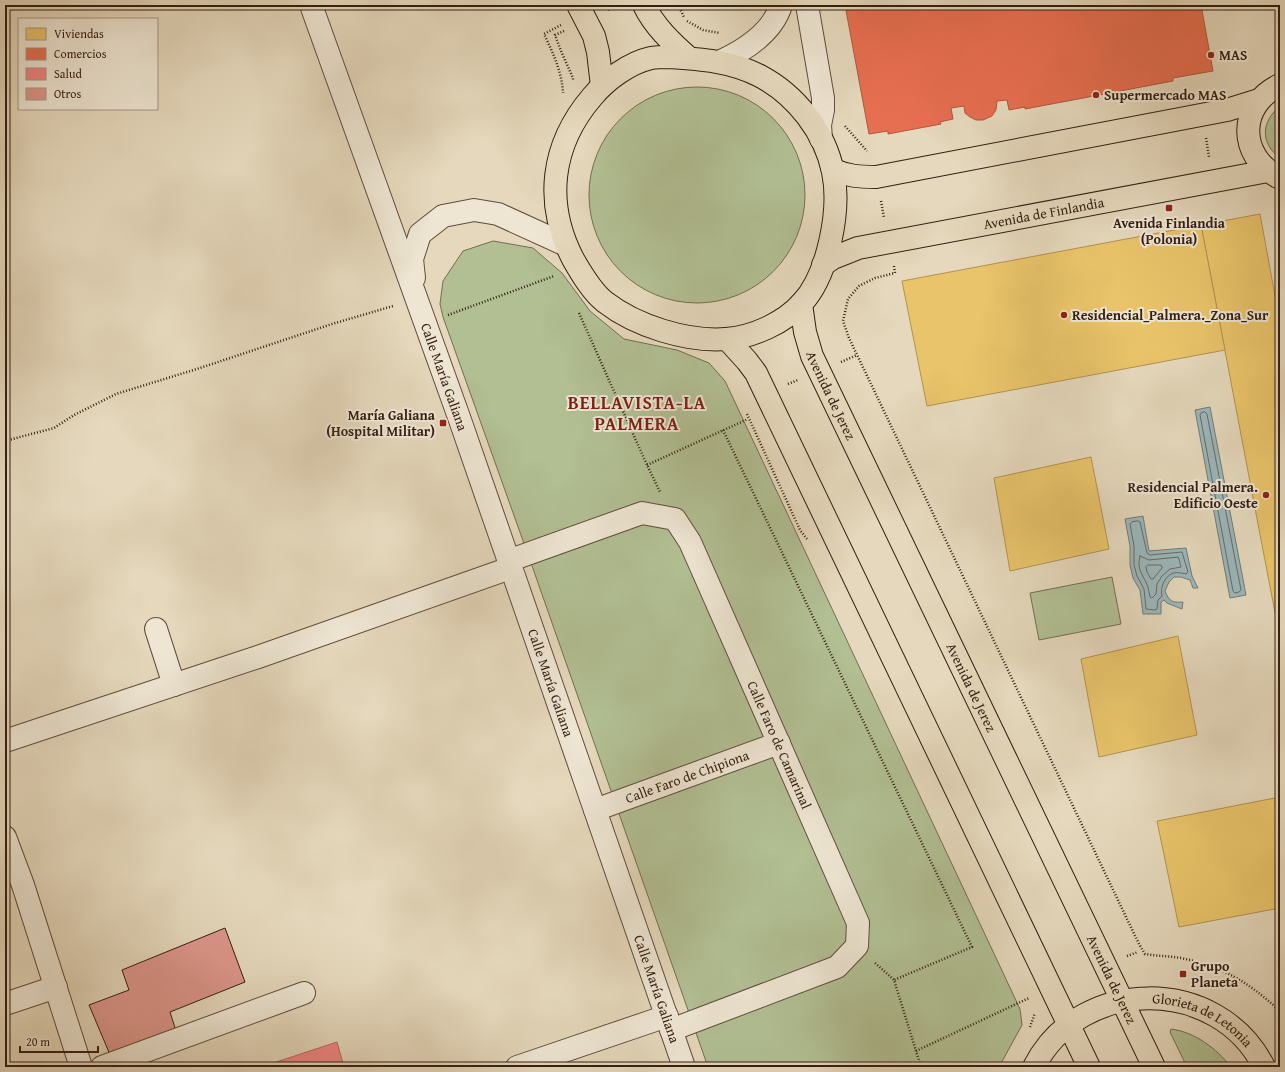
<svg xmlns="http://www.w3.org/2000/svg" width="1285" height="1072" viewBox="0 0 1285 1072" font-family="'Gentium Book Plus',serif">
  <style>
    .green { fill: #b1bf93; stroke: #726e52 }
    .water { fill: #9bb7bb; stroke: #727a77 }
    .homes { fill: #e9c46a; stroke: #b39250 }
    .shops { fill: #e76f51; stroke: #b1573e }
    .health { fill: #f28482; stroke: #b96560 }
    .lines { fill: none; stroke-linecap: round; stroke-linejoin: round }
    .shore { stroke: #686a66; stroke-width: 1 }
    .building { fill: #dc968b; stroke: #341e12 }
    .minor-casing { stroke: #604c3c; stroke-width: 24 }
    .major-casing { stroke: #341e12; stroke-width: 24 }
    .path { stroke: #341e12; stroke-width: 2.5; stroke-dasharray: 1 2; stroke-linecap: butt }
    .minor { stroke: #eee6d3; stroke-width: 22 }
    .major { stroke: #e5d8bc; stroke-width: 22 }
    .poi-dot { fill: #8f2418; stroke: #eee6d3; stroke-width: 1.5 }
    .labels { text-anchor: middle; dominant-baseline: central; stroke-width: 4; stroke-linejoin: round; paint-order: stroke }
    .poi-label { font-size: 14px; font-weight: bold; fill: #341e12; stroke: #eee6d3; text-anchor: start }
    .street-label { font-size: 14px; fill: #341e12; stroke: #eee6d3 }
    .district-label { font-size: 18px; font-weight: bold; letter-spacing: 1px; fill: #7a1f14; stroke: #eee6d3 }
  </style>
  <rect width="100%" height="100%" fill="#e5d8bc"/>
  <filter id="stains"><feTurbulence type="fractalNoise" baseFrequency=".005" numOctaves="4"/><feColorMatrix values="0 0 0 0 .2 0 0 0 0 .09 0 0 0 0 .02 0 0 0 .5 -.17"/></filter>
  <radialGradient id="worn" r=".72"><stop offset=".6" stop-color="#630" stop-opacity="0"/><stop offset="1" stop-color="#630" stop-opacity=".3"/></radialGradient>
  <g class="green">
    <circle cx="697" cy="195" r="108"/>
    <path d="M1280,106V158C1260,143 1261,122 1280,106Z"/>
    <path d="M493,241L533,248L562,273L590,311L624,339L677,350L709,363L725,381L1020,1009L1022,1025L999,1067H708L531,563L443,317L440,304L443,281L463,251Z"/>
    <path d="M1112,577L1121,624L1039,640L1030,593Z"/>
    <path d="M1171,1029C1195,1032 1217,1049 1231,1067H1187L1170,1032Z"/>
  </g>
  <g class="water">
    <path d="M1210,407L1246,595L1230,598L1195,410Z"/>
    <path d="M1143,516L1149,551L1186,548L1192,576L1198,588H1193L1190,580L1181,577H1174L1169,582L1165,591C1169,601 1172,603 1183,602L1182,609L1167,603L1164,600L1161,602V614H1143L1140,590L1133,578L1130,565V546L1125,519Z"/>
  </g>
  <g class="homes">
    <path d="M1260,214L1280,323V639L1201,225Z"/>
    <path d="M1201,225L1225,350L927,406L902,281Z"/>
    <path d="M1091,457L1109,549L1010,571L994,478Z"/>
    <path d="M1178,636L1197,735L1099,757L1081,659Z"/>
    <path d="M1280,797V908L1179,927L1157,821Z"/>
  </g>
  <path class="shops" d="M845,5H1201L1213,71L1173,78V81L1025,109V107L1009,110L1007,100L997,101L996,110L992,116L983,120H976L970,117L965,113L964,106L951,108L953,119L940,122L941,124L888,134V131L869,134Z"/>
  <path class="health" d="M337,1042L344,1067H261Z"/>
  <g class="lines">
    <g class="shore">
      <path d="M1205,412L1207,414L1241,590L1239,592L1235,593L1233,591L1200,415L1201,413Z"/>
      <path d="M1138,521L1140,522L1147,553L1150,555L1182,552L1188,572L1186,574C1182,573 1177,572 1173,573C1164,577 1160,588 1162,596L1158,600L1157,609L1155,610L1146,609L1144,589L1137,576L1134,565V546L1130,524L1132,522Z"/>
      <path d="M1140,556L1149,560L1178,557L1179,559L1181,567L1170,569L1162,576L1157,584L1156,594L1152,598L1150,597C1149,594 1149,590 1148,587C1144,576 1136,570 1140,556Z"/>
      <path d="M1148,565H1160L1162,566V568L1153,579H1151L1147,572L1146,567Z"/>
    </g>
  </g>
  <path class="building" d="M225,928L245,982L170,1012L176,1031L111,1057L89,1005L129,990L122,970Z"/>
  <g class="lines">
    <g class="minor-casing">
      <g id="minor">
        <path id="s1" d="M311,5L460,420L684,1067"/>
        <path d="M807,5L823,98V110L820,125L821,139"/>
        <path d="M719,62C744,51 773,32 781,5"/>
        <path d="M414,278L412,259L420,234L443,216L474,210L498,214L566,245"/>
        <path id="s2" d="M508,561L642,513L675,519L690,542L858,923L857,946L837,967L671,1030"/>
        <path d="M156,629L174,685"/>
        <path d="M5,741L258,657L510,568"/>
        <path id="s3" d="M595,810L779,743"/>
        <path d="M5,837L23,885L81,1067"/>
        <path d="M5,1004L56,987"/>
        <path d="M102,1067L304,993"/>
        <path d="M517,1067L667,1016"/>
      </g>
    </g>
    <g class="major-casing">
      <g id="major">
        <path d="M578,5L594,36L598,52L602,86"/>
        <path d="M644,5C654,26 672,43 689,58"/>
        <path d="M669,57C700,59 731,61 760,76C796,95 825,132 833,172C841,210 828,275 802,303C784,323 753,337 726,339C687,342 636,326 605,302C592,292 581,273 573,259C544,203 551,145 592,97C606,80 629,63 651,58C656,57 663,57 669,57Z"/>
        <path d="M833,170C848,176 859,177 876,177L1227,110L1259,100"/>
        <path d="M1278,177C1238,155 1238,105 1280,85"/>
        <path id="s4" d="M823,265L833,258L858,248L1268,171"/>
        <path id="s5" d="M801,304L805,332L812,356L1154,1067"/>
        <path d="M727,339L747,361L756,373L1089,1067"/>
        <path id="s6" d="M1034,1067C1080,976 1218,975 1264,1067"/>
      </g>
    </g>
    <g class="path">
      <path d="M678,5L684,17"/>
      <path d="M608,10L618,5"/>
      <path d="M687,21L703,30L720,33"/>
      <path d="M561,25L544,34C553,53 562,72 563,93"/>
      <path d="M564,31L555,35L561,51L573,78V81"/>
      <path d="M845,126L867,151"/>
      <path d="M1206,138L1209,157"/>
      <path d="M881,201L884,218"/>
      <path d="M894,266L895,273L875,278L859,286L848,299L843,321L849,338L1139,944L1145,954C1157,956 1169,956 1181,958C1224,967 1248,982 1280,1011"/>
      <path d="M579,313L647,465L660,492"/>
      <path d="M448,315L554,276"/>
      <path d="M841,362L857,355"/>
      <path d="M788,384L798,380"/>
      <path d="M747,414L800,530L807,539"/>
      <path d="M723,430L972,947L894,980"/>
      <path d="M5,441L54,428L74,415L116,394L200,368L332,324L393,306"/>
      <path d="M647,465L748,419"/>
      <path d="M1127,956L1138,952"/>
      <path d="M875,963L894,980L921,1067"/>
      <path d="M1030,1027L1035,1013"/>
      <path d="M916,1051L1029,998"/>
    </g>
    <use href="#minor" class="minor"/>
    <use href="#major" class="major"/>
  </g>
  <g class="poi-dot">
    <circle cx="1211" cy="55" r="4"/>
    <circle cx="1096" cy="95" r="4"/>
    <rect x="1165" y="204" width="8" height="8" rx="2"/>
    <circle cx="1064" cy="315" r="4"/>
    <rect x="439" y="419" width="8" height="8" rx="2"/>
    <circle cx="1266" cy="495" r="4"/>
    <rect x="1179" y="970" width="8" height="8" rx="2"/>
  </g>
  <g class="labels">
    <g class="poi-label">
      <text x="1219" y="55">MAS</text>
      <text x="1104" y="95">Supermercado MAS</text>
      <text x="1169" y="223" text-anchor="middle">Avenida Finlandia<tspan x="1169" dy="16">(Polonia)</tspan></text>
      <text x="1072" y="315">Residencial_Palmera._Zona_Sur</text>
      <text x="435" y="415" text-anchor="end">María Galiana<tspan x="435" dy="16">(Hospital Militar)</tspan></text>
      <text x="1258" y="487" text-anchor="end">Residencial Palmera.<tspan x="1258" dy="16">Edificio Oeste</tspan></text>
      <text x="1191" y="966">Grupo<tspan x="1191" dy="16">Planeta</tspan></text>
    </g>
    <g class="street-label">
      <text stroke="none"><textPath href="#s4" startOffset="228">Avenida de Finlandia</textPath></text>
      <text stroke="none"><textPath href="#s1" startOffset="395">Calle María Galiana</textPath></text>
      <text stroke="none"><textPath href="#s5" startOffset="97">Avenida de Jerez</textPath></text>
      <text stroke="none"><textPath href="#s1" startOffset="719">Calle María Galiana</textPath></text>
      <text stroke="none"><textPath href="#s5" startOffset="421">Avenida de Jerez</textPath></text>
      <text stroke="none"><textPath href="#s2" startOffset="425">Calle Faro de Camarinal</textPath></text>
      <text stroke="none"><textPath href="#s3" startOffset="98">Calle Faro de Chipiona</textPath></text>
      <text stroke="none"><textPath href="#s5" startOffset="745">Avenida de Jerez</textPath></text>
      <text stroke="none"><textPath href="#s1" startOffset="1043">Calle María Galiana</textPath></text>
      <text stroke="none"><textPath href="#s6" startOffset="200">Glorieta de Letonia</textPath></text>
    </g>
    <g class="district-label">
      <text x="637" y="402">BELLAVISTA-LA<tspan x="637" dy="21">PALMERA</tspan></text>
    </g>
  </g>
  <rect width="1285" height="1072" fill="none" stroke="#e5d8bc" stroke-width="20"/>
  <rect x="6" y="6" width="1273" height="1060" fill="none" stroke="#341e12" stroke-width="2"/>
  <rect x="10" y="10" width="1265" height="1052" fill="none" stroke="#341e12"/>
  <rect x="18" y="18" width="140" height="92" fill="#eee6d3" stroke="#a49686"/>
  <rect x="26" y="28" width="20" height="12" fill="#e9c46a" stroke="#a49686"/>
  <text x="54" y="38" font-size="12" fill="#341e12">Viviendas</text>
  <rect x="26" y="48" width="20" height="12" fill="#e76f51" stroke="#a49686"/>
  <text x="54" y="58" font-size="12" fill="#341e12">Comercios</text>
  <rect x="26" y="68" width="20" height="12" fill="#f28482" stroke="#a49686"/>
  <text x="54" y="78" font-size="12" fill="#341e12">Salud</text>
  <rect x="26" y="88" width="20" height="12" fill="#dc968b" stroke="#a49686"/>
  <text x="54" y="98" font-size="12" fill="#341e12">Otros</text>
  <path d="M20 1046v6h78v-6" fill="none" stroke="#341e12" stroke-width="2"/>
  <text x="26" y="1046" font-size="12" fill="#341e12" stroke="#eee6d3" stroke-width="3" paint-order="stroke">20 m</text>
  <rect width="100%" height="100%" filter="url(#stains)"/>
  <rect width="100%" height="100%" fill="url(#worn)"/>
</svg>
